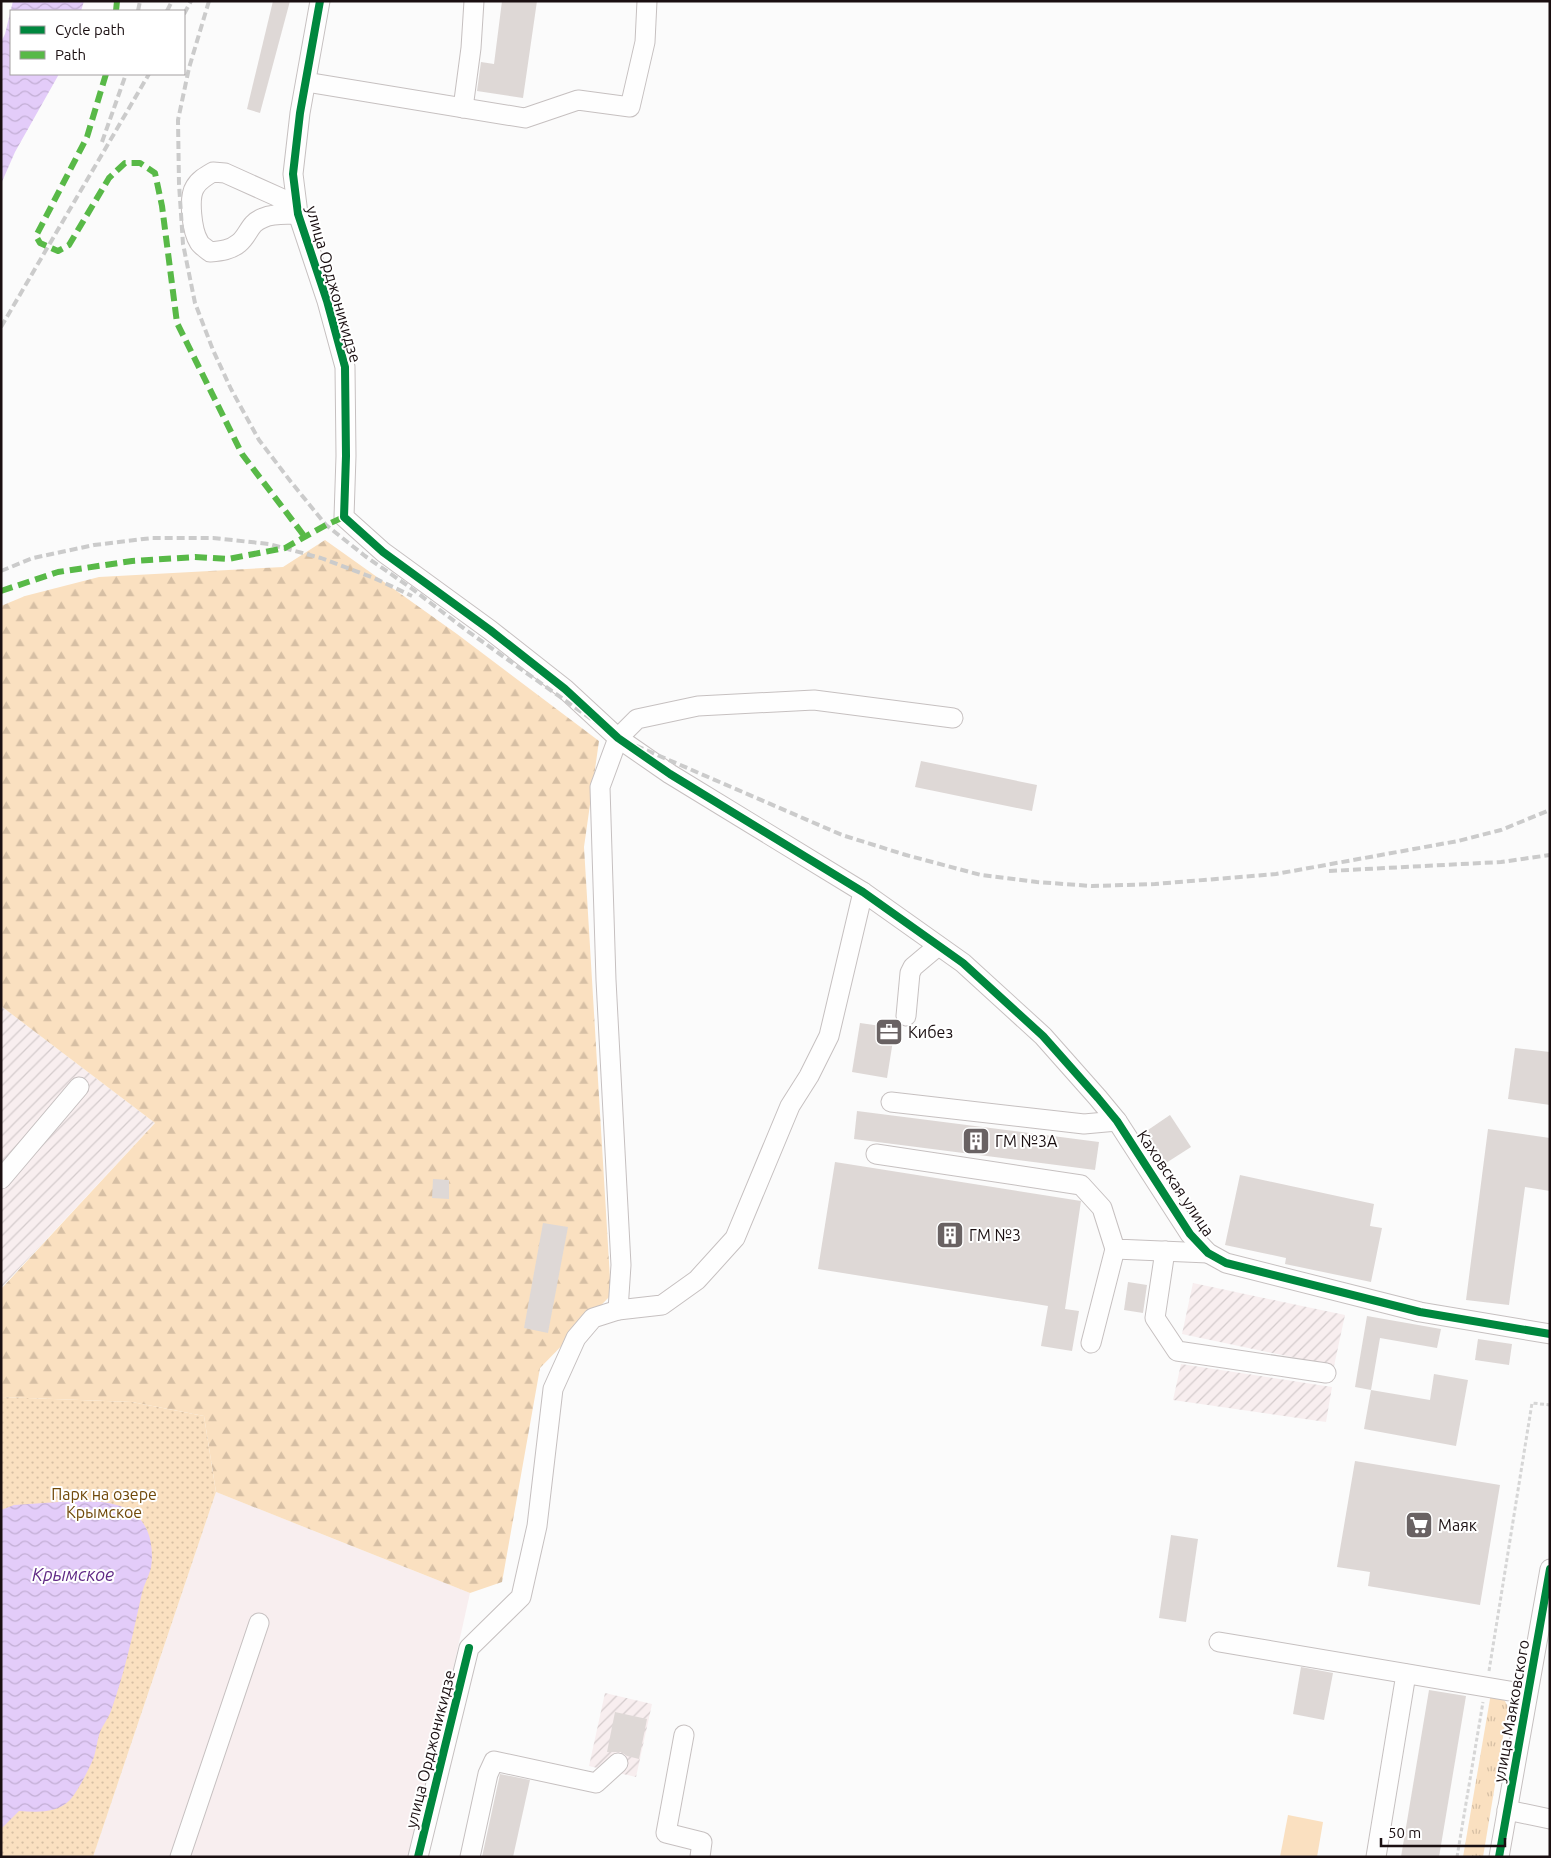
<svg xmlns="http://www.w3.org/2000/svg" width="1551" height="1858" viewBox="0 0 1551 1858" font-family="Ubuntu,sans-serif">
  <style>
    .built { fill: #f8eeef }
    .industrial { fill: url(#industrial-furrows) }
    .grass { fill: url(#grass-tufts) }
    .forest { fill: url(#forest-firs) }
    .park { fill: url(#park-dots) }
    .garden { fill: #fae0c0 }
    .water { fill: url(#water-waves) }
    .building { fill: #ded8d6 }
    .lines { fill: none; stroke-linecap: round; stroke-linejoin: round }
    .minor-casing { stroke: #c6c0c0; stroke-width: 21 }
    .path { stroke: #d6d6d6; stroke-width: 3; stroke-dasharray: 4 2.5; stroke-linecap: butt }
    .minor { stroke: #fefefe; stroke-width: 19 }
    .rail { stroke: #cbcbcb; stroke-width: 4; stroke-dasharray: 8 4; stroke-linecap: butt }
    .quiet { stroke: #58b947; stroke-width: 6; stroke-dasharray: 12 6; stroke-linecap: butt }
    .cycleway-casing { stroke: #fff; stroke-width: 11 }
    .cycleway { stroke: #00873e; stroke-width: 8 }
    .labels { text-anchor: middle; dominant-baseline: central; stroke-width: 4; stroke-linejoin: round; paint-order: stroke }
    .street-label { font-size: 16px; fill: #1a0f11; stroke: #fff }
    .poi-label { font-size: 16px; fill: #1a0f11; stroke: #fff; text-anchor: start }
    .park-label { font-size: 16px; fill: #70490a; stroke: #fff }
    .water-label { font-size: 18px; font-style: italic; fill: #612b86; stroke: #fff }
  </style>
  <defs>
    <pattern id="industrial-furrows" width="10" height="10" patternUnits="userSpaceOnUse" patternTransform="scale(1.25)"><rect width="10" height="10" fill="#f8eeef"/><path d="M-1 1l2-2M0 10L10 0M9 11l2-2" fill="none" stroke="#d4cbcc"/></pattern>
    <pattern id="grass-tufts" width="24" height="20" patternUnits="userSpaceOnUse" patternTransform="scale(1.25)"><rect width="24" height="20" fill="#fae0c0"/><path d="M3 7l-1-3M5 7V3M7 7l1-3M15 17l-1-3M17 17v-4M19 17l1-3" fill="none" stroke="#d6bfa4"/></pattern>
    <pattern id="forest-firs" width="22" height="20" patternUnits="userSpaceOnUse" patternTransform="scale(1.25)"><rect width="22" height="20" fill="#fae0c0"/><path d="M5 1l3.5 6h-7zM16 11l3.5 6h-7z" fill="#d6bfa4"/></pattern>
    <pattern id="park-dots" width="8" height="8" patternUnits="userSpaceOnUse" patternTransform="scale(1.25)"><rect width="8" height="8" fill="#fae0c0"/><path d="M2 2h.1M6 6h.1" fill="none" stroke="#d6bfa4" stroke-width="1.8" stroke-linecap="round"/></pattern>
    <pattern id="water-waves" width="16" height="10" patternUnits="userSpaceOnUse" patternTransform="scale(1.25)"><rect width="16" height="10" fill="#e3ccf9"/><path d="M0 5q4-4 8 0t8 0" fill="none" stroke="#c2aed4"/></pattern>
  </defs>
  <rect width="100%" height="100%" fill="#fbfbfb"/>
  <path class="built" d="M216,1492L470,1593L411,1857H93Z"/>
  <g class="industrial">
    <path d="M1,1006L155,1123L1,1288Z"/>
    <path d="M1193,1283L1345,1315L1334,1366L1182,1334Z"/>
    <path d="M1181,1364L1332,1387L1326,1422L1173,1400Z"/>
    <path d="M605,1693L652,1704L636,1777L589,1766Z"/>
  </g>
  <path class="grass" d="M1491,1693L1505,1701L1508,1707L1483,1857H1463Z"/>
  <path class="forest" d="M325,540L457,634L599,741L584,847L611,1295L540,1368L502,1582L470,1593L216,1492L204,1416L132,1402L1,1397V1289L155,1123L1,1006V606L25,596L99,577L283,567Z"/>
  <path class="park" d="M1,1397L132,1402L204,1416L216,1492L93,1857H1Z"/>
  <path class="garden" d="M1288,1815L1323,1822L1317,1857H1280Z"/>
  <g class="water">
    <path d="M13,1H84L81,11H11V74H59L15,152L1,184V42L5,34Z"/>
    <path d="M74,1501C101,1501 134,1501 147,1530C152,1541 153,1556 151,1568C149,1576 144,1584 142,1593C133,1633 125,1672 111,1711C108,1719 102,1726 99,1735C97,1742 96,1750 94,1757C89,1769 78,1791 70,1800C56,1814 36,1812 19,1811L1,1829V1510L14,1505Z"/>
  </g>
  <g class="building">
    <path d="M273,1H290L260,113L247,109Z"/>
    <path d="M502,1H537L523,98L477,91L481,62L494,64Z"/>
    <path d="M921,761L1037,785L1032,811L915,787Z"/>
    <path d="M860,1023L895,1028L887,1078L852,1072Z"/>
    <path d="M1515,1048L1550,1052V1105L1508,1099Z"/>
    <path d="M857,1111L1099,1142L1095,1170L854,1139Z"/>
    <path d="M1170,1115L1191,1147L1166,1163L1145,1132Z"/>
    <path d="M1488,1129L1550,1138V1191L1525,1187L1509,1305L1466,1300Z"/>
    <path d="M835,1162L1081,1201L1065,1309L1079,1311L1072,1351L1041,1346L1048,1306L818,1269Z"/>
    <path d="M1240,1175L1374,1204L1370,1226L1382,1228L1371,1282L1285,1264L1286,1258L1225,1245Z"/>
    <path d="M433,1179L449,1180V1199L432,1198Z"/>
    <path d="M543,1223L568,1227L548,1333L524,1328Z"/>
    <path d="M1128,1282L1147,1285L1143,1313L1124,1310Z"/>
    <path d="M1367,1316L1441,1329L1437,1348L1380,1338L1371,1390L1355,1387Z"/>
    <path d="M1478,1339L1512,1344L1509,1365L1475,1360Z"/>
    <path d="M1434,1374L1468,1380L1456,1446L1364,1429L1371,1390L1430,1400Z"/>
    <path d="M1355,1461L1500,1485L1480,1605L1368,1586L1370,1572L1337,1567Z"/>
    <path d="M1171,1535L1198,1539L1186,1622L1159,1618Z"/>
    <path d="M1301,1667L1333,1673L1324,1720L1293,1714Z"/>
    <path d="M1429,1690L1466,1696L1439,1857H1401Z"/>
    <path d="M615,1712L647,1719L639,1759L627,1756L621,1752H607Z"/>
    <path d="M500,1774L530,1780L513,1857H482Z"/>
  </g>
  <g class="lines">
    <g class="minor-casing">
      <g id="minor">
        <path d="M320,1L300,113L293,174L298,214L327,301L345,367L346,456L344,517L383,552L490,630L565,689L618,738L670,774L863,892L963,963L1043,1036L1098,1098L1117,1121L1190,1234L1208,1253L1226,1263L1420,1312L1550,1334"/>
        <path d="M306,82L525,118L578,100L630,107L645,42L647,1"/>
        <path d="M463,108L471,48L474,1"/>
        <path d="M213,172L225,173L285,200L298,214C287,215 273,213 263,218C249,223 249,235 239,243C231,250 221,251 210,252C207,249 201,246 199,242C192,231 188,198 195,187C199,180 206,176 213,172Z"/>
        <path d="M906,1016L910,973L913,967L938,946"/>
        <path d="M891,1102L1084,1124L1117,1121"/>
        <path d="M876,1154L1081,1185L1102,1208L1115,1249L1208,1253"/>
        <path d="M1,1179L79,1087"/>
        <path d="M1165,1251L1155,1318L1177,1351L1326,1373"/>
        <path d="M618,1310L662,1305L697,1280L735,1238L790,1106L809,1076L829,1036L863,892"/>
        <path d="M1091,1343L1115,1249"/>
        <path d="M1219,1642L1527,1694"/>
        <path d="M684,1735L666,1833L702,1842L700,1857"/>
        <path d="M1507,1810L1550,1819"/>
        <path d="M180,1857L259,1623"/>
        <path d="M418,1857L469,1648L521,1597L537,1526L553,1389L576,1338L593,1318L618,1310L621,1265L606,980L600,787L618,738L637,719L698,706L814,700L953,718"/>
        <path d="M470,1857L488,1774L494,1761L596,1783L618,1763"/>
        <path d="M1376,1857L1406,1674"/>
        <path d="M1499,1857L1550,1569"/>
      </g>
    </g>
    <g class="path">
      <path d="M1489,1671L1532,1403L1550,1405"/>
      <path d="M1457,1857L1483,1702"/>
    </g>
    <use href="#minor" class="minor"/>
    <g class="rail">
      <path d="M209,1L189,68L178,120L179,184L183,244L195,303L213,350L231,389L259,440L291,482L326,525L365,556L411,588L466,630L618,738L842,835L906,855L981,875L1037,882L1092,886L1155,884L1276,874L1458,841L1501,830L1550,810"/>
      <path d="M138,11L140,1"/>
      <path d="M167,11L172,1"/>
      <path d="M184,14L191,1"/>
      <path d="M102,142L126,74"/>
      <path d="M1,327L149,74"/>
      <path d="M1,571L33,558L94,545L152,538H213L269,544L321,558L374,578L412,596"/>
      <path d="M1329,871L1501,862L1550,855"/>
    </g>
    <g class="quiet">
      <path d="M116,11L117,1"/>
      <path d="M106,74L87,137L36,236L40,243L58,251L69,245L109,178L125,163H140L155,173L162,206L177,323L242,454L305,537"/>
      <path d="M1,591L58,572L132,561L195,557L228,559L285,548L326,525L344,517"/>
    </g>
    <g class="cycleway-casing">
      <g id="cycleway">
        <path d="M320,1L300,113L293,174L298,214L327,301L345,367L346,456L344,517L383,552L490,630L565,689L618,738L670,774L863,892L963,963L1043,1036L1098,1098L1117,1121L1190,1234L1208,1253L1226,1263L1420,1312L1550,1334"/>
        <path d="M418,1857L469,1648"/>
        <path d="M1499,1857L1550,1569"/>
      </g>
    </g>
    <use href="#cycleway" class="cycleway"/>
  </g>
  <defs>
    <g id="office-square" transform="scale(1.4375)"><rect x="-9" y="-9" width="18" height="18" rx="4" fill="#696263" stroke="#fff"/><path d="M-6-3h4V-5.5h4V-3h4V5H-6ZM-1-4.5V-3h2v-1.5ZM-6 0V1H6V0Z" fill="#fff"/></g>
    <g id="building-square" transform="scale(1.4375)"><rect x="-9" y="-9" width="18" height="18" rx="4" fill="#696263" stroke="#fff"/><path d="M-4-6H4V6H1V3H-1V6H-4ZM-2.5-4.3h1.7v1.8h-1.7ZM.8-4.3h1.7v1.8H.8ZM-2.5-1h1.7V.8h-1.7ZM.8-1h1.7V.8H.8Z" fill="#fff"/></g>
    <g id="supermarket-square" transform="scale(1.4375)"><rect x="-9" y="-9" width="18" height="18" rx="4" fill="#696263" stroke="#fff"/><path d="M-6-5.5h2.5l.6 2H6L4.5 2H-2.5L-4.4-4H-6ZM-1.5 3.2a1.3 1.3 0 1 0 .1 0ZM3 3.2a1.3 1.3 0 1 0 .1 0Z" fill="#fff"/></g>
  </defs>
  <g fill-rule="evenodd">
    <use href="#office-square" x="889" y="1032"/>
    <use href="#building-square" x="976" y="1141"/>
    <use href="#building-square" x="950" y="1235"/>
    <use href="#supermarket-square" x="1419" y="1525"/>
  </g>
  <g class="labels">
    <g class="street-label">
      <text transform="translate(334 284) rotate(74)">улица Орджоникидзе</text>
      <text transform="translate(1176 1183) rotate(56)">Каховская улица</text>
      <text transform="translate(1511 1711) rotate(-80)">улица Маяковского</text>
      <text transform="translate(430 1749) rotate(-76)">улица Орджоникидзе</text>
    </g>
    <g class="poi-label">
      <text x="908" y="1032">Кибез</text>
      <text x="995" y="1141">ГМ №3А</text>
      <text x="969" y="1235">ГМ №3</text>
      <text x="1438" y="1525">Маяк</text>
    </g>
    <g class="park-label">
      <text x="104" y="1494">Парк на озере<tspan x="104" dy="18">Крымское</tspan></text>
    </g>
    <g class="water-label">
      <text x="73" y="1574">Крымское</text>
    </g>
  </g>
  <rect width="1551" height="1858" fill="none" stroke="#1a0f11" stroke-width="5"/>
  <rect x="10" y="10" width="175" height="65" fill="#ffffff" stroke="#a39fa0"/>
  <rect x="20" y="26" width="25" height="8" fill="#00873e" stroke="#a39fa0"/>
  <text x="55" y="35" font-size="15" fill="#1a0f11">Cycle path</text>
  <rect x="20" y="51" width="25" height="8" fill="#58b947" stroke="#a39fa0"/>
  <text x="55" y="60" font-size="15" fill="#1a0f11">Path</text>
  <path d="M1381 1838v8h124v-8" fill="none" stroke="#1a0f11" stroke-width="2.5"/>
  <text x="1388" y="1838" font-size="15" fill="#1a0f11" stroke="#ffffff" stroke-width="4" paint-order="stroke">50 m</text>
</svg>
